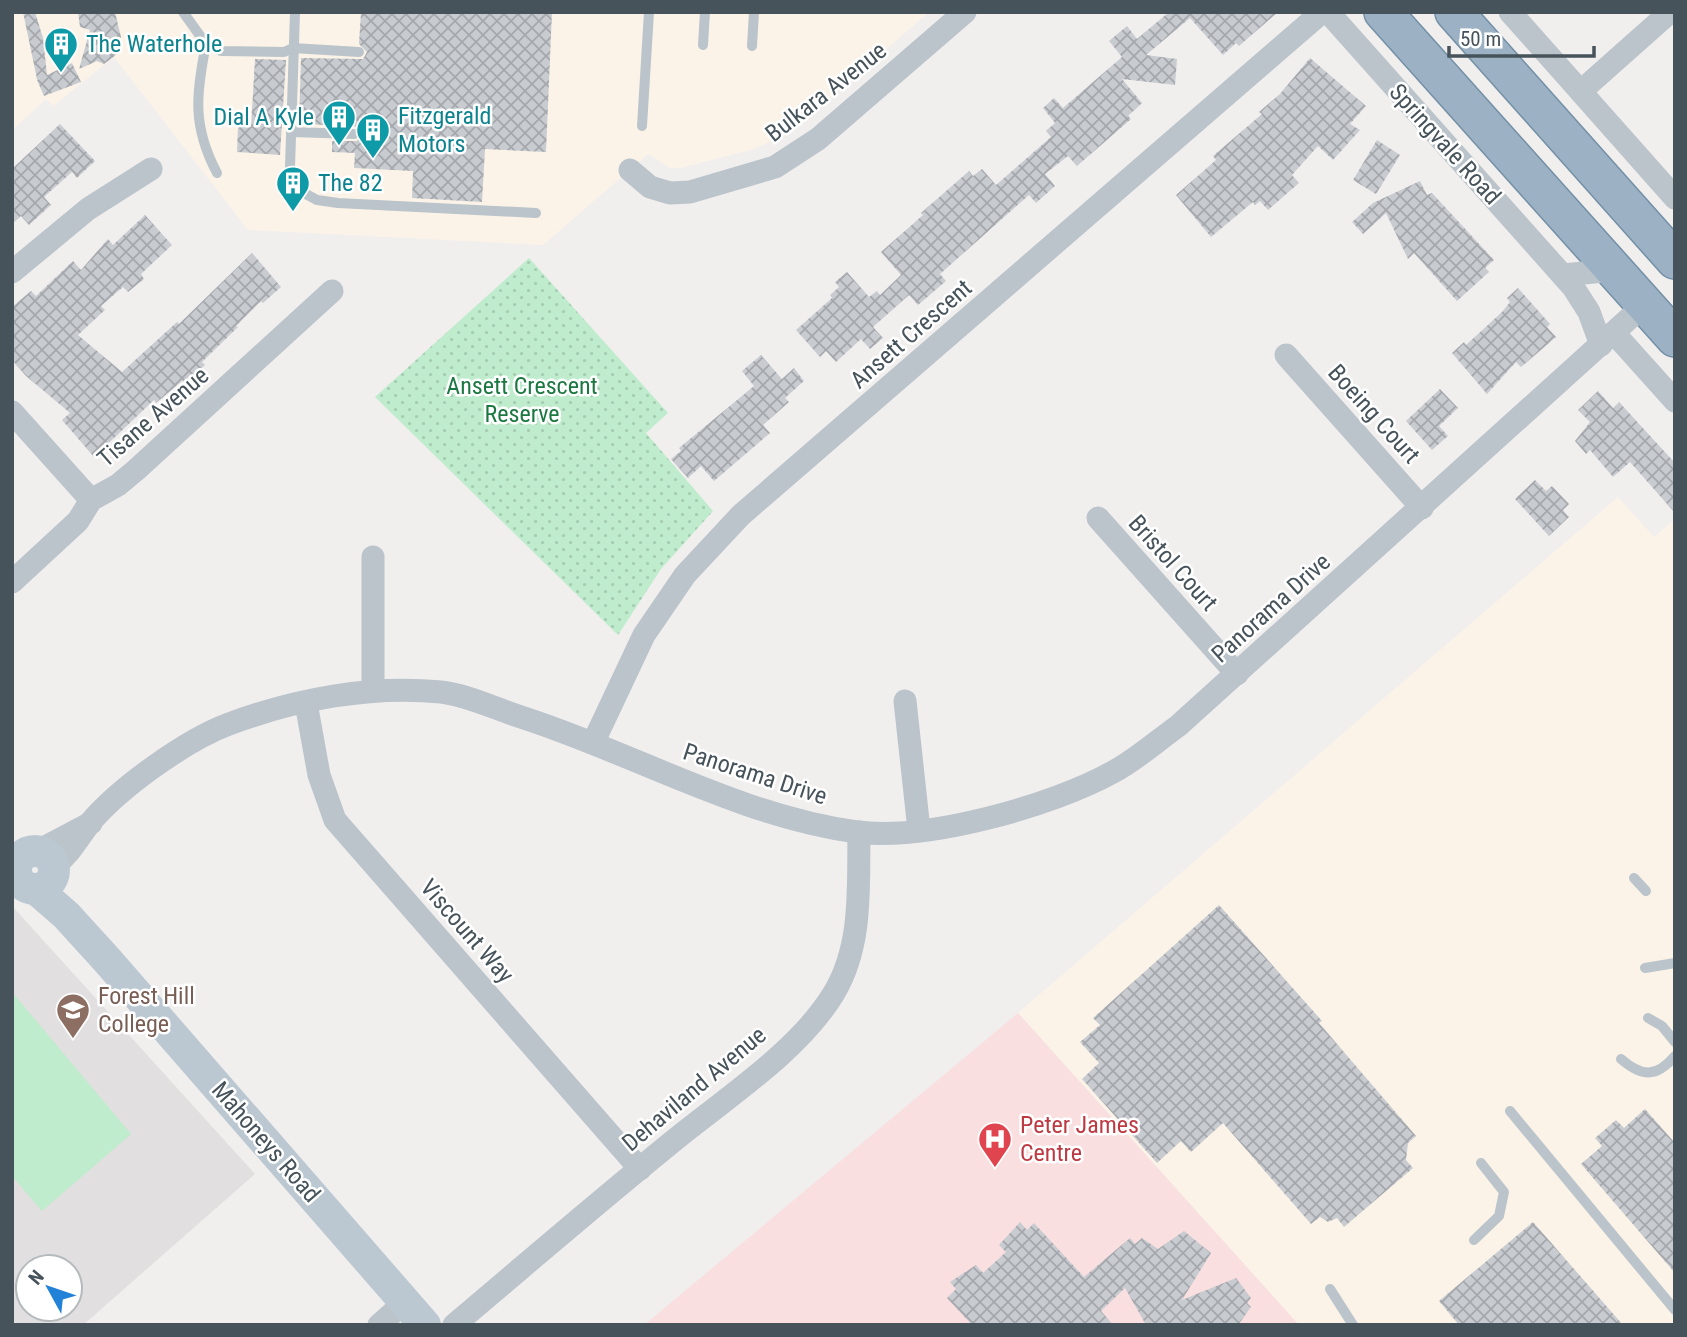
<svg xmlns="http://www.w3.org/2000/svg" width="1687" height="1337" viewBox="0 0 1687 1337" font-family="'Roboto Condensed',sans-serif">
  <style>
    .commercial { fill: #fbf3e8 }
    .education { fill: #e1dfdf; fill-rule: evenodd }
    .medical { fill: #f9dfdf }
    .park { fill: url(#park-dots) }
    .pitch { fill: #beeccc }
    .building { fill: url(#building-cross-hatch) }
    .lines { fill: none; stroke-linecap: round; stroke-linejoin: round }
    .trunk-casing { stroke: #7390a6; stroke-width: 40 }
    .service { stroke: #bac4ca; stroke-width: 10 }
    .minor { stroke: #bac4ca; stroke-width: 23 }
    .secondary { stroke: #bcc8d1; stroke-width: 32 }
    .trunk { stroke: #9cb2c4; stroke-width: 37 }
    .labels { text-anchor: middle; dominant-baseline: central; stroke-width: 5; stroke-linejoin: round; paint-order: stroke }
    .culture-label { font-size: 24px; fill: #0d838f; stroke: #fff; text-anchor: start }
    .street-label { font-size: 24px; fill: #47535a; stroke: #fff }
    .park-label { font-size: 24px; fill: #1b7841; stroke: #fff }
    .education-label { font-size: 24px; fill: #785e54; stroke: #fff; text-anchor: start }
    .health-label { font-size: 24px; fill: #be3a42; stroke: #fff; text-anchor: start }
  </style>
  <defs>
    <pattern id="park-dots" width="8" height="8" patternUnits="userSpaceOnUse" patternTransform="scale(1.75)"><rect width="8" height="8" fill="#beeccc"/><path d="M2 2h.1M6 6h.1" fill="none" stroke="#a5ccb1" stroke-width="1.8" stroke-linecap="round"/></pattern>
    <pattern id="building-cross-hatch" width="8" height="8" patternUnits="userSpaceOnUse" patternTransform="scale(1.75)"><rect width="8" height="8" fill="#c8ccd1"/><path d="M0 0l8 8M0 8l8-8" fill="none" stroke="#a4a8ad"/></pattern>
  </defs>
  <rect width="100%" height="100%" fill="#f1eeee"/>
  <g class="commercial">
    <path d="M12,12H929L804,121L777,138L754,149L681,168H670L648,154L543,245L248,230L114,57L53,106L46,99L12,130Z"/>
    <path d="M1618,497L1654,537L1675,519V1325H1299L1018,1013Z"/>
  </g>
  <path class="education" d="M12,906L255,1174L83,1325H12ZM28,1267H70V1309H28Z"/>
  <path class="medical" d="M1018,1013L1299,1325H644Z"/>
  <path class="park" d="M529,258L668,413L646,433L713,511L661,569L618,635L375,397Z"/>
  <path class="pitch" d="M12,992L131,1134L42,1211L12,1176Z"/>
  <g class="building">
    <path d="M23,12H35L43,38L47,75L72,63L81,82L44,96L37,80L40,78L37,79Z"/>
    <path d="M78,12H115L121,37L116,55L104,64L97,61L79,69L90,30L80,27Z"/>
    <path d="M361,12H552L546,152L485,149L482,202L412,198L413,171L354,168L355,153L332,152V141H357L361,131L354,126L299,124L301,58L363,59L367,52L359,44Z"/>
    <path d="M1169,12H1278L1239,46L1236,43L1223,55L1190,18L1146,55L1177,59L1175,85L1122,79L1142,103L1128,116L1131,119L1077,166L1068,156L1045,174L1055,186L1036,203L1029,195L940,274L946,281L918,305L909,295L873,327L883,338L870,349L861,339L836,362L826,351L820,357L796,330L832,298L830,295L839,287L835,282L847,272L869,297L877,291L880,295L901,275L881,252L923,215L921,213L969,171L973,176L982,169L996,185L1051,137L1046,131L1055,123L1043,108L1054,98L1063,108L1122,57L1109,41L1127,26L1137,39Z"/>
    <path d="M1310,58L1366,106L1350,124L1360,130L1333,160L1318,146L1292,175L1299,183L1268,210L1260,201L1255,205L1253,202L1211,237L1176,195L1216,160L1213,156L1262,114L1259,112L1280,94Z"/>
    <path d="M255,59L286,60L280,155L237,152L238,126L251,127Z"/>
    <path d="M60,124L95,161L77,178L72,172L44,197L51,205L29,225L21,216L12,224V169Z"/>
    <path d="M1377,140L1400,155L1376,194L1353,180Z"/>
    <path d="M1420,181L1427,195L1432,193L1494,260L1485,268L1489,272L1457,301L1414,253L1408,259L1386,213L1363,234L1352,222L1373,203Z"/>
    <path d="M145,215L172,245L141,274L144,279L128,292L123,287L101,306L105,310L78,335L122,372L177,322L179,324L252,253L281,287L263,303L261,301L236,326L238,327L202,362L205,365L185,383L182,381L156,403L154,400L94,457L62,420L70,413L26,376L12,360V307L31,291L36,296L73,261L81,270L108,239L113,245Z"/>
    <path d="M1518,288L1550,324L1547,327L1556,337L1521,367L1516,362L1487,394L1452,353L1464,342L1466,345L1502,312L1510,302L1507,298Z"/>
    <path d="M761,355L782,379L794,368L804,381L785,398L789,402L763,425L770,433L714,481L701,466L688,478L671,459L681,451L679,448L754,386L742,371Z"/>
    <path d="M1440,389L1458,408L1439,426L1448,436L1432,450L1406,421Z"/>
    <path d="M1598,391L1613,408L1619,402L1675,463V513L1630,462L1613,477L1590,450L1586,454L1575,441L1590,422L1578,410Z"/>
    <path d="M1535,480L1546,491L1552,486L1569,504L1563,510L1569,517L1549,536L1515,499Z"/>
    <path d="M1219,905L1322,1021L1319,1023L1416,1136L1408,1143L1406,1160L1413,1168L1344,1227L1337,1218L1328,1222L1320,1217L1311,1224L1223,1123L1191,1152L1181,1141L1157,1163L1082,1079L1099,1063L1080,1042L1100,1025L1093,1018Z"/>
    <path d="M1645,1109L1675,1143V1273L1581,1164L1602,1146L1595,1138L1616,1120L1624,1128Z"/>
    <path d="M1020,1222L1027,1230L1034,1223L1084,1277L1130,1238L1135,1244L1142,1238L1158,1249L1184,1231L1211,1253L1182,1300L1236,1278L1251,1298L1247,1303L1251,1307L1238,1325H1146L1125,1288L1101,1311L1113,1325H972L947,1298L956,1289L950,1282L976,1265L983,1273L1006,1252L999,1245Z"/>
    <path d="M1533,1222L1623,1325H1459L1439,1301Z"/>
  </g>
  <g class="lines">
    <g class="trunk-casing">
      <g id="trunk">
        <path d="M1383,12L1675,338"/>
        <path d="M1454,12L1675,260"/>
      </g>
    </g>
    <g class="service">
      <path d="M183,12L206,44C196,94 192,126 217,173"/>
      <path d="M295,12L290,167L304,193L317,200L338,203L536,213"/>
      <path d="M206,44L221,51L284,52L293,48L359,52"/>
      <path d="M703,45L705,12"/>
      <path d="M752,46L754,12"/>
      <path d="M642,126L649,12"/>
      <path d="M291,132L354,134"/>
      <path d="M1634,878L1646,891"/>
      <path d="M1645,968L1675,963"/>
      <path d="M1648,1018L1662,1026L1675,1042"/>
      <path d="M1621,1059C1642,1077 1656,1078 1675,1056"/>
      <path d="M1510,1111L1675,1310"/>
      <path d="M1474,1240L1499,1216L1504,1192L1481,1163"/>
      <path d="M1330,1289L1353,1325"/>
    </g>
    <g class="minor">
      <path d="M1328,12L1573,287L1589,312L1601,345"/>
      <path d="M1510,12L1675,198"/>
      <path d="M1581,91L1670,12"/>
      <path d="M630,170L650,187L670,193L690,192L775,167L818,139L965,12"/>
      <path d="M12,272L88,209L151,169"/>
      <path d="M1563,275L1614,270"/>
      <path d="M1614,333L1675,401"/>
      <path d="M1286,355L1422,508"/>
      <path d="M12,412L91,500"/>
      <path d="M1098,518L1237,674"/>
      <path d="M12,582L78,521L91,500L118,485L136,470L332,291"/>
      <path d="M373,690V557"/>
      <path d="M905,701L919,830"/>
      <path d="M306,703L319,775L335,820L640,1169"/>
      <path d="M593,743L644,635L685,575L741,515L1322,12"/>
      <path d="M38,851L91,823"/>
      <path d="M54,866C70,854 77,840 89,824C119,788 186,740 229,724C296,699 371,685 441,692C468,695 498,710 524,718C635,754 740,816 857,832C926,841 1052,806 1113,772C1136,760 1157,741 1178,726L1644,305"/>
      <path d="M379,1325L405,1302"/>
      <path d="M454,1325C530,1261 605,1196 682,1134C732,1094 801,1048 834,993C863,945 858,886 859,832"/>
    </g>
    <g class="secondary">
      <circle cx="35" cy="870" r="19"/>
      <path d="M36,889L66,915L107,960L425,1325"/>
    </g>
    <use href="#trunk" class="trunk"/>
  </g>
  <defs>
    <g id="building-pin" transform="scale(1.75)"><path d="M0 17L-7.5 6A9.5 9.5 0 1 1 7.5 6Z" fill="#0f9aa8" stroke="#fff"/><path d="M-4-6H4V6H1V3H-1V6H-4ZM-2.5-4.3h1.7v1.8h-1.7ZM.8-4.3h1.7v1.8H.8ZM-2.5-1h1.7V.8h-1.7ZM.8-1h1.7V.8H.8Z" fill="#fff"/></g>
    <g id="school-pin" transform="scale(1.75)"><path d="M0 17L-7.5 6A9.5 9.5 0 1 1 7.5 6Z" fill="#8d6e63" stroke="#fff"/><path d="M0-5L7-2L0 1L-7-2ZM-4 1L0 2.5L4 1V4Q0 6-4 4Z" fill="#fff"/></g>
    <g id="hospital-pin" transform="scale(1.75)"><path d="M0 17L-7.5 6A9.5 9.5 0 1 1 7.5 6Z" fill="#e0444e" stroke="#fff"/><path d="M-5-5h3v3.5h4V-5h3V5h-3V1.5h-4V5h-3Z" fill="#fff"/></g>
  </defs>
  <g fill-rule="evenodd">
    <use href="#building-pin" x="61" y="44"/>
    <use href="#building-pin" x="339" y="117"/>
    <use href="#building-pin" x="373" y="130"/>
    <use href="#building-pin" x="293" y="183"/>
    <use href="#school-pin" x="73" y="1010"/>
    <use href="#hospital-pin" x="995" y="1139"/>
  </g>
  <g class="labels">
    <g class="culture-label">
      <text x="86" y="44">The Waterhole</text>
      <text x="398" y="116">Fitzgerald<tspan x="398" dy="28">Motors</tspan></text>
      <text x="314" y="117" text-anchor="end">Dial A Kyle</text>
      <text x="318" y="183">The 82</text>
    </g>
    <g class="street-label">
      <text transform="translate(826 92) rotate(-38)">Bulkara Avenue</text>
      <text transform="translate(1445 144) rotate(48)">Springvale Road</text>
      <text transform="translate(911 334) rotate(-41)">Ansett Crescent</text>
      <text transform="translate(1374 414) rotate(48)">Boeing Court</text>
      <text transform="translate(153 417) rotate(-41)">Tisane Avenue</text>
      <text transform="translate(1173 563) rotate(48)">Bristol Court</text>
      <text transform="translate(1271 608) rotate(-42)">Panorama Drive</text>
      <text transform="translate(755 774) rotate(18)">Panorama Drive</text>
      <text transform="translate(467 931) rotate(49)">Viscount Way</text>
      <text transform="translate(694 1089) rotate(-40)">Dehaviland Avenue</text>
      <text transform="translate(266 1142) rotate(49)">Mahoneys Road</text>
    </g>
    <g class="park-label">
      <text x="522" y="386">Ansett Crescent<tspan x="522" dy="28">Reserve</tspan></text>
    </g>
    <g class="education-label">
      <text x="98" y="996">Forest Hill<tspan x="98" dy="28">College</tspan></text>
    </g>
    <g class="health-label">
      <text x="1020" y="1125">Peter James<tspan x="1020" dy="28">Centre</tspan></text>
    </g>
  </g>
  <rect width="1687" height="1337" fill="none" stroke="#47535a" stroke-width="28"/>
  <g transform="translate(49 1288) rotate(310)"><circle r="33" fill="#ffffff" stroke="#b5babd" stroke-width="2"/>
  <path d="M0-5L12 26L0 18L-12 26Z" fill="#2282d7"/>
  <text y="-10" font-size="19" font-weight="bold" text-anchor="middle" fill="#47535a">N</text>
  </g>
  <path d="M1449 46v10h145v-10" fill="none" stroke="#47535a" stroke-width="3.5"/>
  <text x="1460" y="46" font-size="21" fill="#47535a" stroke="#ffffff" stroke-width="5" paint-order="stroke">50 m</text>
</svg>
